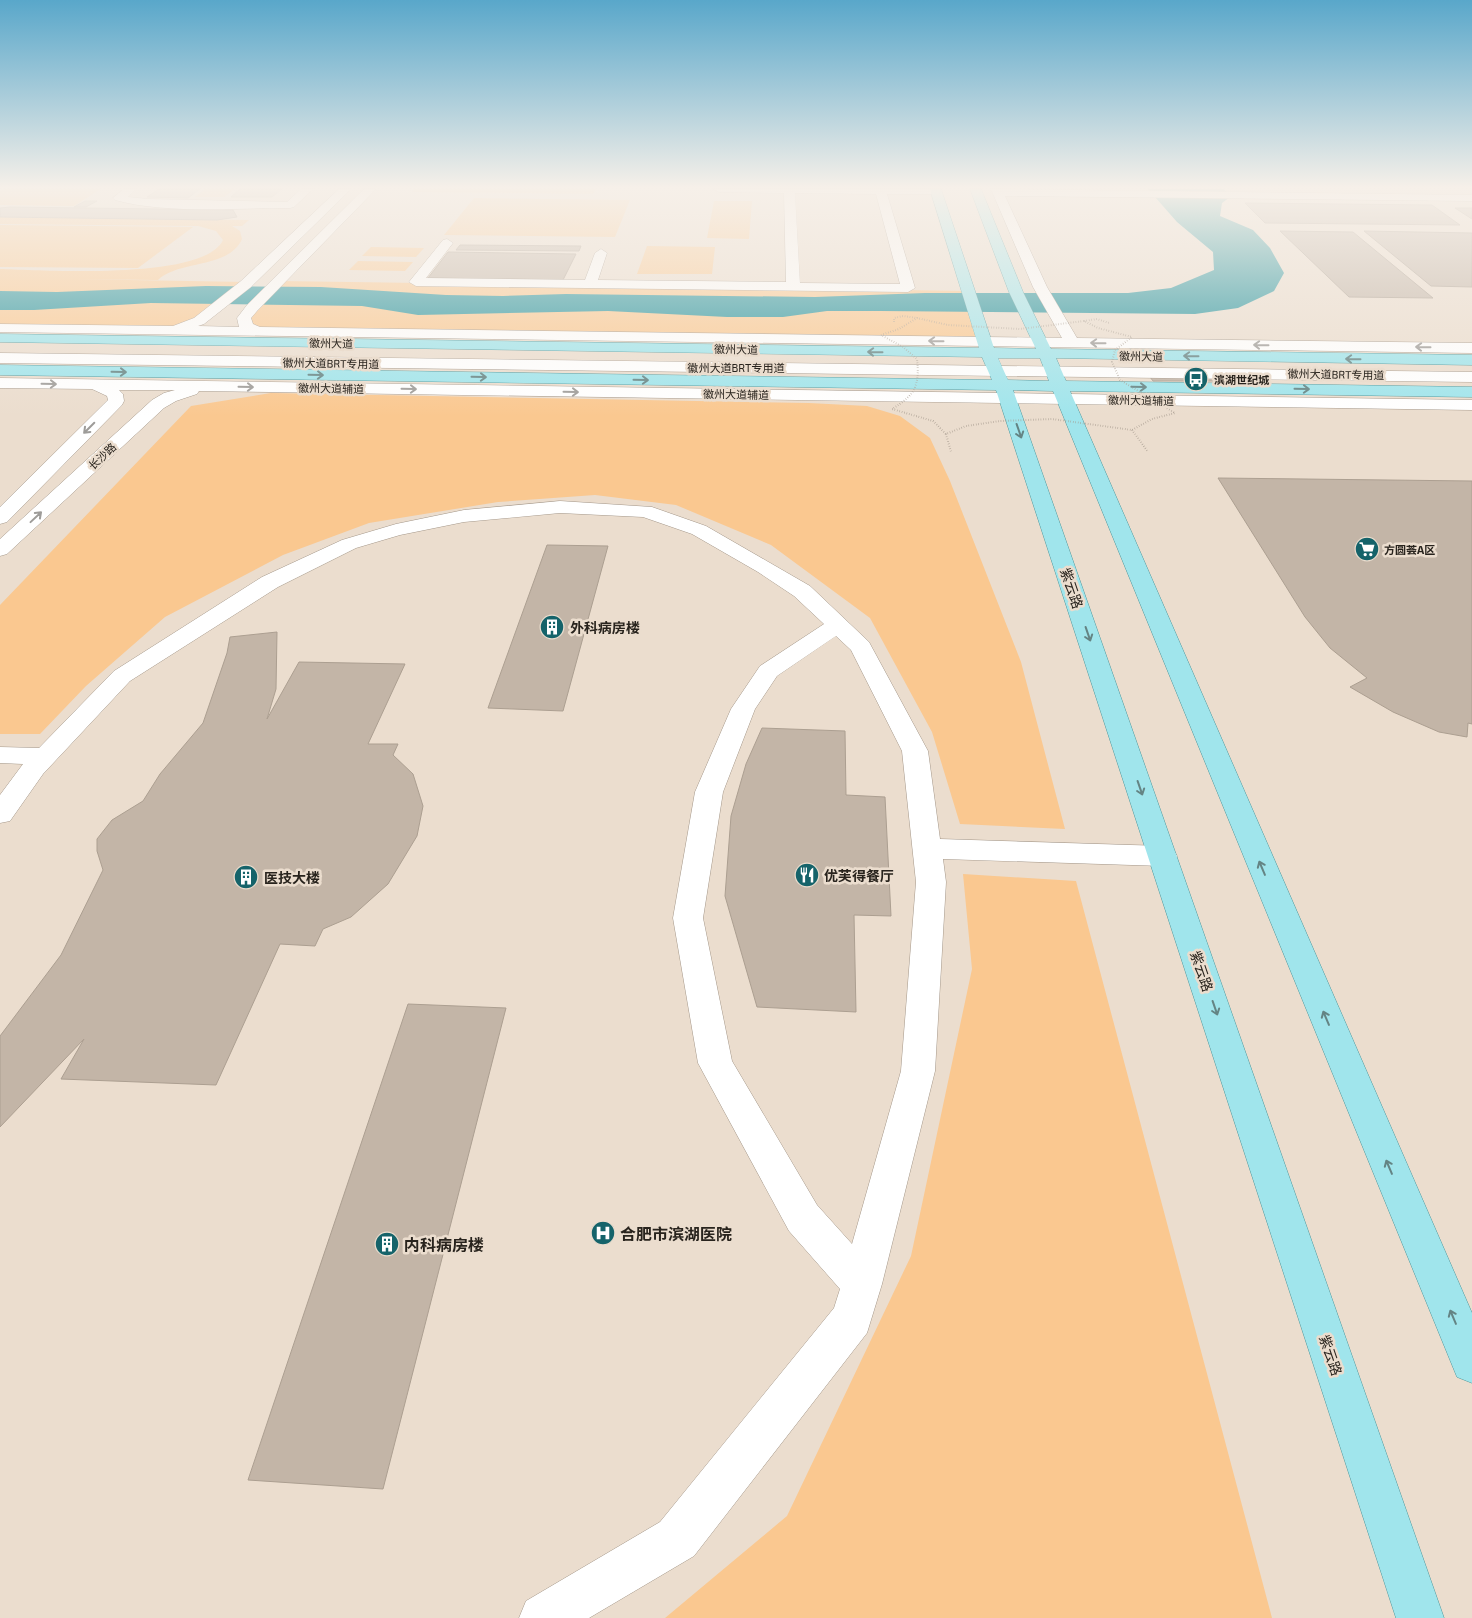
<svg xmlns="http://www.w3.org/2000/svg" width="1472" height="1618" viewBox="0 0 1472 1618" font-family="'Exo 2','Noto Sans SC',sans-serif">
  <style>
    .green { fill: #fac890 }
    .water { fill: #24939d }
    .building { fill: #c3b5a7; stroke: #ac9f91 }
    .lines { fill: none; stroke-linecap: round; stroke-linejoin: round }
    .minor-casing { stroke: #a49789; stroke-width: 1 }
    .major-casing { stroke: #4d969b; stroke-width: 1 }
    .path { stroke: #a4998d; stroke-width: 2; stroke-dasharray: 0.5 2; stroke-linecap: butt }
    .minor { fill: #fff; fill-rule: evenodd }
    .major { fill: #a0e5ec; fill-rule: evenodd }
    .path-bridge { stroke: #a4998d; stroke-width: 2; stroke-dasharray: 0.5 2; stroke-linecap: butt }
    .oneway { stroke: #9e9c99 }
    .oneway2 { stroke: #648484 }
    .labels { text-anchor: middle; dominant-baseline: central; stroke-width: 5; stroke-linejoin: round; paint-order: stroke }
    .far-street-label { font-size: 11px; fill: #28231d; stroke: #ebddce }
    .far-poi-label { font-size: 11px; font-weight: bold; fill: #28231d; stroke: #ebddce; text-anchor: start }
    .street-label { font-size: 14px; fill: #28231d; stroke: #ebddce }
    .poi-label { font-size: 14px; font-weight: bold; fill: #28231d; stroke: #ebddce; text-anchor: start }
    .near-poi-label { font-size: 16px; font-weight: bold; fill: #28231d; stroke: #ebddce; text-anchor: start }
  </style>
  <rect width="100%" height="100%" fill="#ebddce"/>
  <g class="green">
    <path d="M3,189H101L74,206L0,205V191Z"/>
    <path d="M205,189H235L224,197H195Z"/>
    <path d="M414,189H596L593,194L412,192Z"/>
    <path d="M474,198L630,200L615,237L444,235Z"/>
    <path d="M714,201H752L749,239L707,238Z"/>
    <path d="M0,217L249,220L242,226H232L240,231L242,239C229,269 178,260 158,280L71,279L247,282L217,308L172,330L0,328V269C41,270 204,281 223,240L216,231L198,226L0,224Z"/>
    <path d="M0,225H1L193,227L138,268L0,267Z"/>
    <path d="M647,246L715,247L712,274H637Z"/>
    <path d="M371,247L424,248L416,257L362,256Z"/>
    <path d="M358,261L413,262L405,271L349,270Z"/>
    <path d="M279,281L967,291L985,342L246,327L252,308Z"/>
    <path d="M271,393L809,403L867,406L900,416L930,438L950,481L1021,662L1065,829L960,824L932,732L870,618L771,545L676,505L595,495L498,502L369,523L283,555L165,617L86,686L40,734H0V605L191,406Z"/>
    <path d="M963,874L1076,881L1272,1618H665L787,1516L911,1256L972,969Z"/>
  </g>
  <path class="water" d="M1148,189H1224L1230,197L1222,203L1220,216L1253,230L1270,248L1284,273L1274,291L1238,308L1195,314L881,311H827L783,317H727L608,311L418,315L362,306L151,303L34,310H0V291L57,292L206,286L321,287L446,295L503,296L566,294L815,297L925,293H1128L1171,288L1214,270L1213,252L1177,222Z"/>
  <g class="building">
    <path d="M159,189H200L188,198L147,197Z"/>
    <path d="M240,189H282L272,197H231Z"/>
    <path d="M85,201H97L86,207H74Z"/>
    <path d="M1245,203L1432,205L1460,225L1265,223Z"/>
    <path d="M10,207L233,210L237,217L217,220L0,217V208Z"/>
    <path d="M1455,208H1472V219Z"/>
    <path d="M1280,231L1353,232L1433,298L1349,297Z"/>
    <path d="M1364,231L1472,233V287L1431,286Z"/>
    <path d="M460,245L581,246L579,251L456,250Z"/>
    <path d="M448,252L576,254L563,280L428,278Z"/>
    <path d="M1150,377H1240L1243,381H1153Z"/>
    <path d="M1218,478L1472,481V724L1468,723L1467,737L1439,732L1393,712L1350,687L1367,678L1330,648L1305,617Z"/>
    <path d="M547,545L608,546L563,711L488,708Z"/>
    <path d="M277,632L276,689L267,719L299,662L405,664L368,744H398L393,755L413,774L423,806L417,836L388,884L351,917L323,929L315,946L280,944L216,1085L61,1079L84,1039L0,1127V1036L61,955L103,870L97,851V839L112,820L143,801L160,774L203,723L227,653L230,637Z"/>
    <path d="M762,728L845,731L846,795L885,797L891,916L854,915L856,1012L757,1007L725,896L731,816L746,764Z"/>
    <path d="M408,1004L506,1008L383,1489L248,1480Z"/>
  </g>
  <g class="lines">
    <g class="minor-casing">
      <g id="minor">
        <path d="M124,189H136L128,197L148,199L287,202L301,189H313L294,207L290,208C237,208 165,214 115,200L113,198Z"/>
        <path d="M339,189H351L251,287L204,324L198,326L239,327L237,318L247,305L364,189H376L257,311L251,318L253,324L260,327L1062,338L1033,287L991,189L1472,195V201L1005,196L1047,287L1077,338L1472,343V353L0,332V324L173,326L194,318L241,281Z"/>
        <path d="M714,189H940L942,191L936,194H887L915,288L908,292L416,286L409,282L443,240L447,239L453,243L426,278L585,280L595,253L601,249L607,253L598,280L786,282L784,193L719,192ZM795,193L876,194L900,284L800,283Z"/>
        <path d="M0,353L1472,372V382L0,363Z"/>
        <path d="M0,378L1472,400V410L199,391L197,394L176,401L164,408L7,554L0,556V539L152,400L164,393L175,390H119L123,394L124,401L122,405L7,522L0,524V507L108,400L107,396L92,389L0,388Z"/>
        <path d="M560,501L652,507L706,526L810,586L869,642L928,751L940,839L1163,846L1173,849L1177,856L1173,863L1163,866L943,859L946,882L935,1071L882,1284L867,1333L694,1556L589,1618H519L526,1601L660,1522L834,1308L840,1289L789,1231L698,1063L673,918L695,792L731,709L760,666L824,624L794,596L758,572L692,534L643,517L560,513L464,522L400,535L356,548L278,587L130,681L43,774L10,821L0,823V795L23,764L0,763V747L39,748L114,671L262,577L342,540L396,524L464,510ZM836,636L851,650L902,751L916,882L901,1071L852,1244L817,1205L732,1061L703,918L723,792L755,709L777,676Z"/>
      </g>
    </g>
    <g class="major-casing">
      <path id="major" d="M930,189H941L994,348L1036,349L1009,292L970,189H981L1023,292L1051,349L1472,355V365L1056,358L1066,381L1472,387V397L1070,391L1472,1313V1383L1457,1377L1053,391L1013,390L1444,1618H1396L996,390L0,375V365L992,380L982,357L0,342V334L979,348ZM998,358H1040L1049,381L1008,380Z"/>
    </g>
    <g class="path">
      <path d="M1084,321L1097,319L1109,323"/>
      <path d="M894,322V318L903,316L917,318"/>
      <path d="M1132,430L1148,452"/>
      <path d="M946,434L951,452"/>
    </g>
    <use href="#minor" class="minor"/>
    <use href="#major" class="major"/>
    <path class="path-bridge" d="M917,318L948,325L1020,329L1084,321L1098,328L1132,337L1115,350L1112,362L1120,380L1175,413L1152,419L1132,430L1052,419L1000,421L966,426L946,434L933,421L892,409C915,395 920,386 917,359L903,347L881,335L899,329Z"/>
  </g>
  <defs><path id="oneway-shaft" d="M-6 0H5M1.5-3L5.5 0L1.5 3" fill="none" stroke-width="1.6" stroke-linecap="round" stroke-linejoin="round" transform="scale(1.25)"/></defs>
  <g class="oneway">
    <use href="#oneway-shaft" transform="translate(936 341) rotate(-179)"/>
    <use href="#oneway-shaft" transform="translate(1098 343) rotate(-179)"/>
    <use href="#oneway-shaft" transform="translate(1261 345) rotate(-179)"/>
    <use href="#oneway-shaft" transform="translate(1423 347) rotate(-179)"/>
    <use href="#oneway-shaft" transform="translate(49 384) rotate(1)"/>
    <use href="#oneway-shaft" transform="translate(246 387) rotate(1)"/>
    <use href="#oneway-shaft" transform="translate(409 389) rotate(1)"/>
    <use href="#oneway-shaft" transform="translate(571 392) rotate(1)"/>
    <use href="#oneway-shaft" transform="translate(89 428) rotate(135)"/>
    <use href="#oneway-shaft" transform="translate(36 517) rotate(-43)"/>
  </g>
  <g class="oneway2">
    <use href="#oneway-shaft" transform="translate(875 352) rotate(-179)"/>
    <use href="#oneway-shaft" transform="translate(1191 356) rotate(-179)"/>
    <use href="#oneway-shaft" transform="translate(1353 359) rotate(-179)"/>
    <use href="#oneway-shaft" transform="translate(119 372) rotate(1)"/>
    <use href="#oneway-shaft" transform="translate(316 375) rotate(1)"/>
    <use href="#oneway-shaft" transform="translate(479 377) rotate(1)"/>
    <use href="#oneway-shaft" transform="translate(641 380) rotate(1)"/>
    <use href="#oneway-shaft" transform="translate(1139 387) rotate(1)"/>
    <use href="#oneway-shaft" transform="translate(1302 389) rotate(1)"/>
    <use href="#oneway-shaft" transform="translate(1019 431) rotate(71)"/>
    <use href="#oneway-shaft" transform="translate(1088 634) rotate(71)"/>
    <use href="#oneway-shaft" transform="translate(1140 788) rotate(71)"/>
    <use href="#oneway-shaft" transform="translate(1262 868) rotate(-113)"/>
    <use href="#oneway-shaft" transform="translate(1215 1008) rotate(71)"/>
    <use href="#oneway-shaft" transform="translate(1326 1018) rotate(-113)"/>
    <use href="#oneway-shaft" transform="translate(1389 1167) rotate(-113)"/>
    <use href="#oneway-shaft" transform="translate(1453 1317) rotate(-113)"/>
  </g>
  <linearGradient id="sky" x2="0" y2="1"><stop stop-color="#59a7ca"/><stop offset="0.45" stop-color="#f6f0e9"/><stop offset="1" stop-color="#f6f0e9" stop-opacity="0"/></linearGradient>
  <rect width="1472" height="416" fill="url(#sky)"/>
  <defs>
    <g id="bus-disc" transform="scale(1.25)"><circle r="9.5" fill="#15636a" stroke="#ebddce"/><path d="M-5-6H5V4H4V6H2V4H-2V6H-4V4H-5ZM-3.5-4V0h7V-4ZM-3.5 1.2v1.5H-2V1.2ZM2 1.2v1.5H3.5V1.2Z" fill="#fff"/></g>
    <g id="supermarket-disc" transform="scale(1.25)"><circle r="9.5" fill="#15636a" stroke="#ebddce"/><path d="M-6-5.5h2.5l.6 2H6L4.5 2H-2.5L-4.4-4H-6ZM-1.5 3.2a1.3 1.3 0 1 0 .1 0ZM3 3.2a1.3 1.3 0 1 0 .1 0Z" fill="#fff"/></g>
    <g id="building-disc" transform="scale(1.25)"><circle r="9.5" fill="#15636a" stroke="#ebddce"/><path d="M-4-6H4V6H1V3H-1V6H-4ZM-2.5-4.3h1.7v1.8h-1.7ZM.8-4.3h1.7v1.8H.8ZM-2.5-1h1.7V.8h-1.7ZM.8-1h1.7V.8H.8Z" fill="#fff"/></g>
    <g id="restaurant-disc" transform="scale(1.25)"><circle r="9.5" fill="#15636a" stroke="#ebddce"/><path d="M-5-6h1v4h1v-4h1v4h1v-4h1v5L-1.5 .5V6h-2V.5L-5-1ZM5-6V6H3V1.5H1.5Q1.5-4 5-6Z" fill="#fff"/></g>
    <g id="hospital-disc" transform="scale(1.25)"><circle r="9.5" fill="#15636a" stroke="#ebddce"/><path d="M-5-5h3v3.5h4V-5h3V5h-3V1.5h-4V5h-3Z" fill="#fff"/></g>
  </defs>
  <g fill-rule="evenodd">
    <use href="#bus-disc" x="1196" y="379"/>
    <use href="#supermarket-disc" x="1367" y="549"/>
    <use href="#building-disc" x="552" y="627"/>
    <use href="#restaurant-disc" x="807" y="875"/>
    <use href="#building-disc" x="246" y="877"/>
    <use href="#hospital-disc" x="603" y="1233"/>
    <use href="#building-disc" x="387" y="1244"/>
  </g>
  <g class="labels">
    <g class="far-street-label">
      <text transform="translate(331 343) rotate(1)">徽州大道</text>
      <text transform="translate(736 349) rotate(1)">徽州大道</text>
      <text transform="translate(1141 356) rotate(1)">徽州大道</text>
      <text transform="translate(331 363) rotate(1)">徽州大道BRT专用道</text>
      <text x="736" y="367">徽州大道BRT专用道</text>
      <text transform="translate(1336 374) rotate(1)">徽州大道BRT专用道</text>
      <text transform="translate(331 388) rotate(1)">徽州大道辅道</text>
      <text transform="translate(736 394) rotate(1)">徽州大道辅道</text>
      <text transform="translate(1141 400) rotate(1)">徽州大道辅道</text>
      <text transform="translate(102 456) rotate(-43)">长沙路</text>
    </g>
    <g class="far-poi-label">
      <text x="1214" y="379">滨湖世纪城</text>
      <text x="1384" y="549">方圆荟A区</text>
    </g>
    <g class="street-label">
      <text transform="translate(1072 588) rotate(71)">紫云路</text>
      <text transform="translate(1202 971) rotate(71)">紫云路</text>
      <text transform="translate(1331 1355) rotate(71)">紫云路</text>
    </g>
    <g class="poi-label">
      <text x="570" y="627">外科病房楼</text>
      <text x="824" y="875">优芙得餐厅</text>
      <text x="264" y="877">医技大楼</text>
    </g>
    <g class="near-poi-label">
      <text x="620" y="1233">合肥市滨湖医院</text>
      <text x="404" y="1244">内科病房楼</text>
    </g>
  </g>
</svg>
